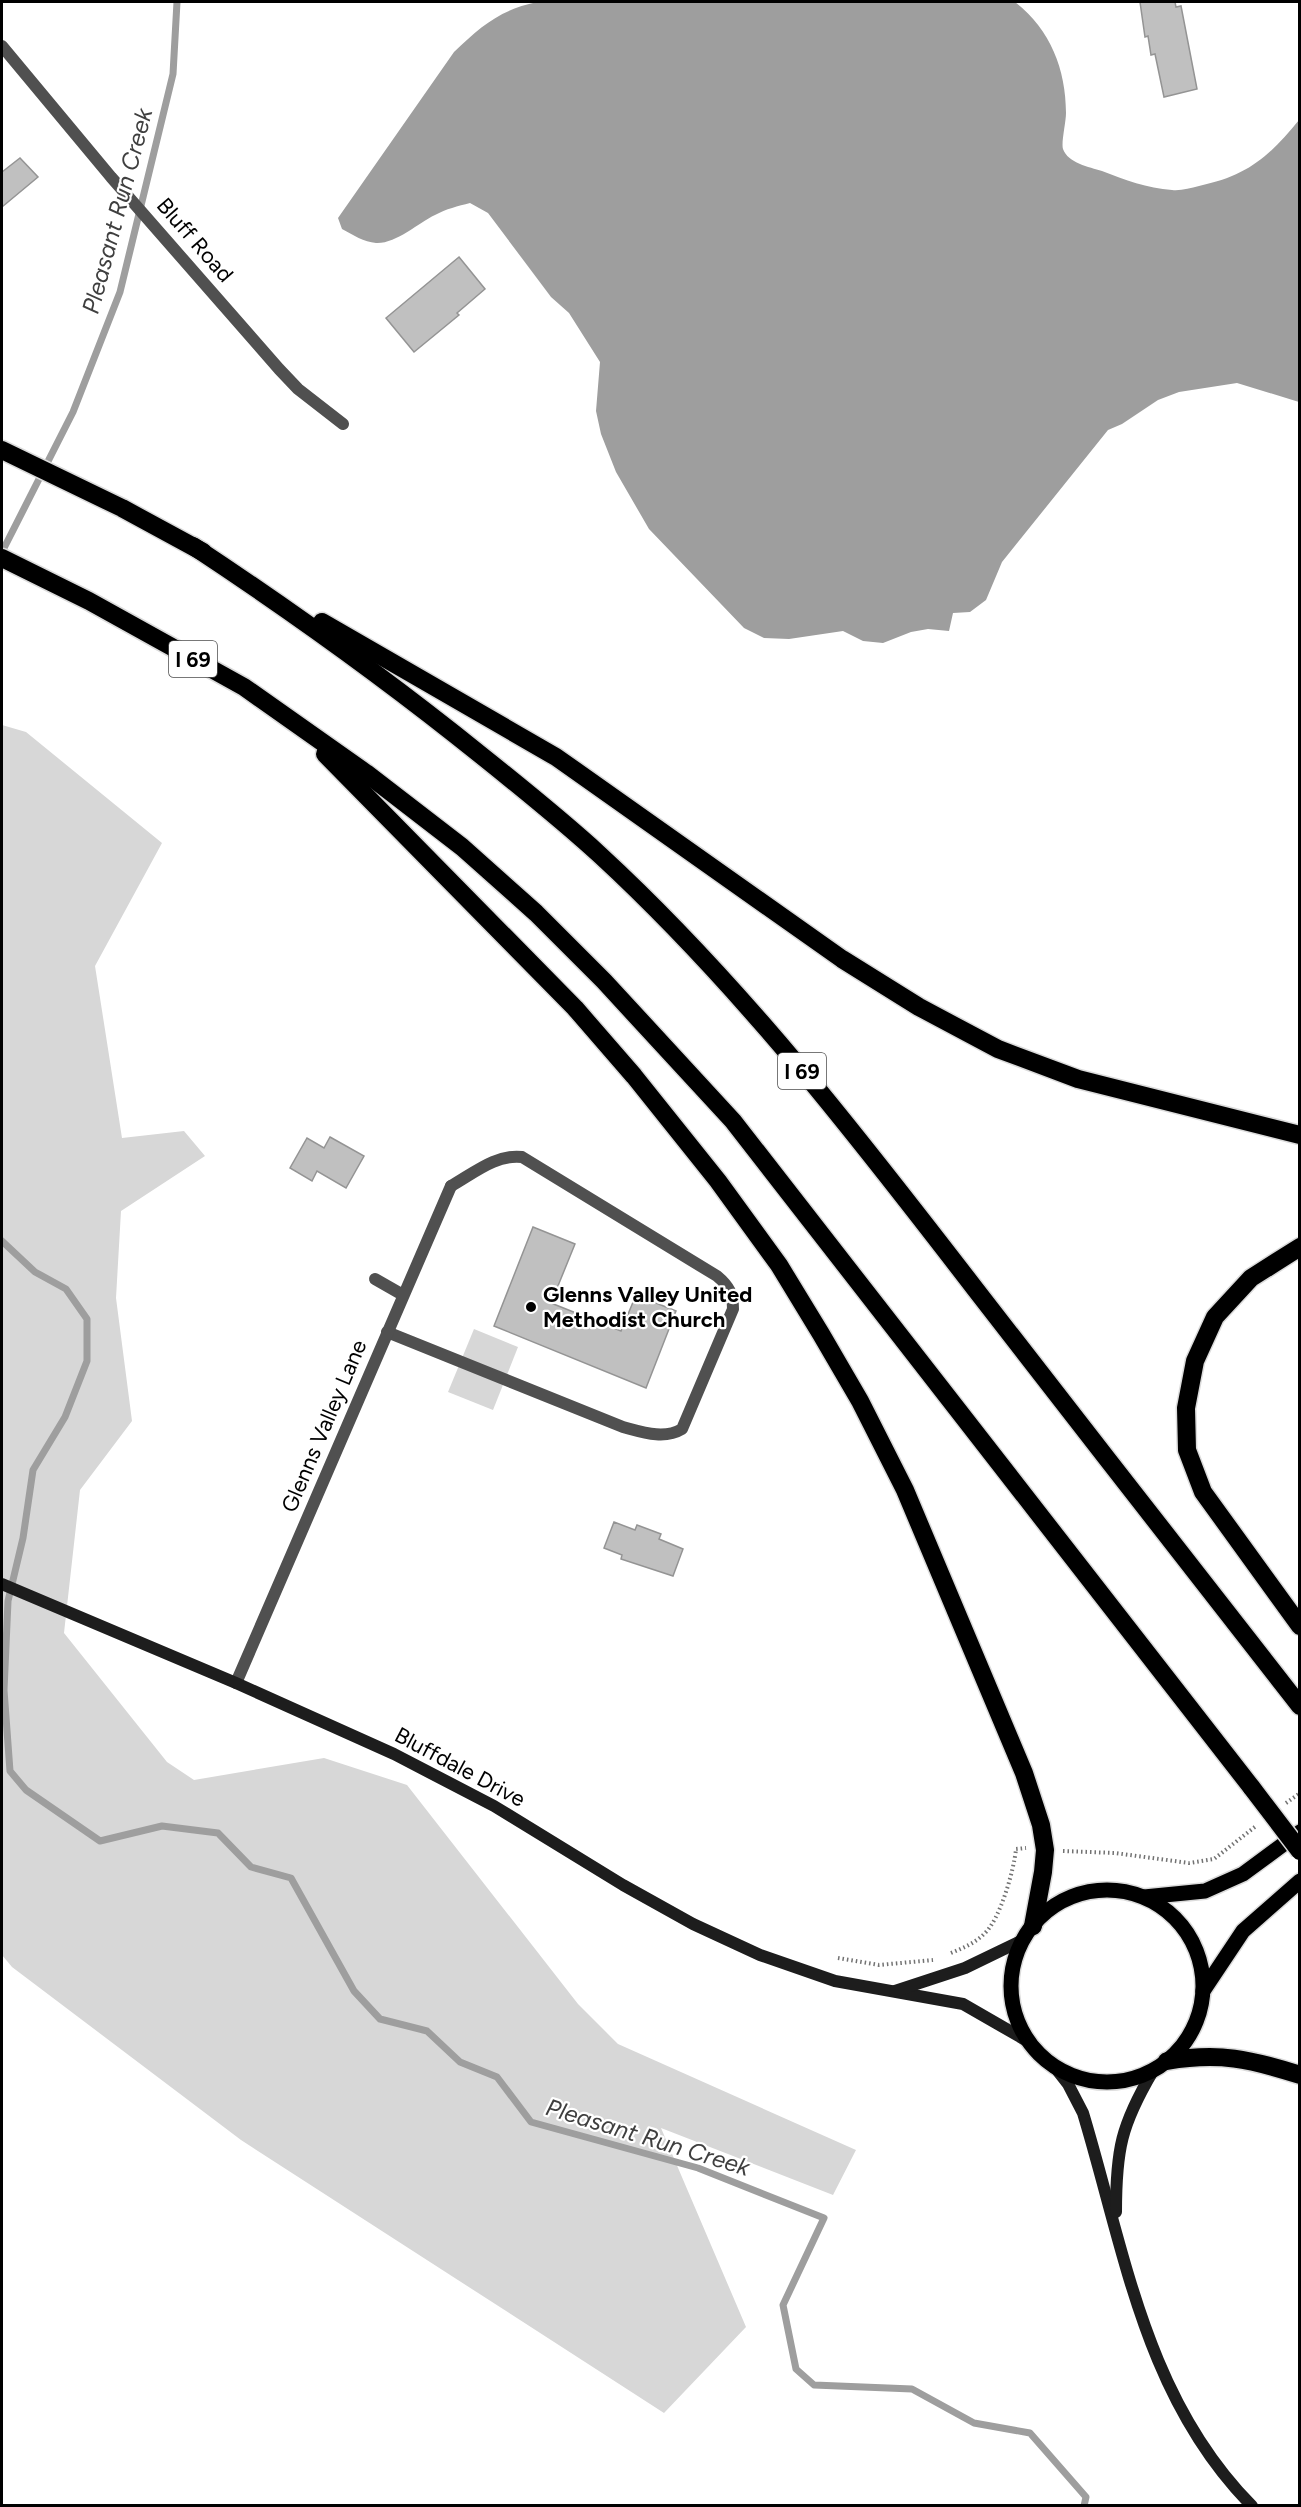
<svg xmlns="http://www.w3.org/2000/svg" width="1301" height="2507" viewBox="0 0 1301 2507" font-family="Figtree,sans-serif">
  <style>
    .green { fill: #d7d7d7 }
    .water { fill: #9e9e9e }
    .lines { fill: none; stroke-linecap: round; stroke-linejoin: round }
    .stream { stroke: #9e9e9e; stroke-width: 7 }
    .building { fill: #c0c0c0; stroke: #949494; stroke-width: 1.5 }
    .primary-casing { stroke: #dbdbdb; stroke-width: 18 }
    .highway-casing { stroke: #dbdbdb; stroke-width: 21 }
    .path { stroke: #727272; stroke-width: 4; stroke-dasharray: 1.5 3; stroke-linecap: butt }
    .lane { stroke: #505050; stroke-width: 12 }
    .street { stroke: #505050; stroke-width: 12 }
    .secondary { stroke: #1d1d1d; stroke-width: 12 }
    .primary { stroke: #000; stroke-width: 15 }
    .highway { stroke: #000; stroke-width: 18 }
    .highway-bridge-casing { stroke: #dbdbdb; stroke-width: 21; stroke-linecap: butt }
    .highway-bridge { stroke: #000; stroke-width: 18 }
    .poi-dot { fill: #000; stroke: #fff; stroke-width: 2 }
    .labels { text-anchor: middle; dominant-baseline: central; stroke-width: 4.5; stroke-linejoin: round; paint-order: stroke }
    .shield { fill: #fff; stroke: #4c4c4c; stroke-width: 1.5 }
    .shield-label { font-size: 21px; font-weight: bold; fill: #000 }
    .street-label { font-size: 22px; fill: #000; stroke: #fff }
    .poi-label { font-size: 22px; font-weight: bold; fill: #000; stroke: #fff; text-anchor: start }
    .water-label { font-size: 24px; font-style: italic; fill: #3f3f3f; stroke: #fff }
  </style>
  <rect width="100%" height="100%" fill="#fff"/>
  <g class="green">
    <path d="M2,725L26,732L162,843L95,966L122,1138L184,1131L205,1156L121,1211L116,1298L132,1421L80,1490L64,1633L167,1762L194,1780L324,1758L407,1785L578,2004L618,2044L856,2150L833,2195L661,2128L746,2327L664,2413L241,2140L12,1967L2,1955Z"/>
    <path d="M474,1329L518,1347L493,1410L448,1392Z"/>
  </g>
  <path class="water" d="M537,2H1015C1050,29 1066,69 1066,113C1066,122 1061,143 1063,149C1068,163 1089,167 1102,171C1125,180 1147,188 1172,190C1181,191 1190,188 1199,186C1247,176 1269,157 1299,120V402L1237,383L1179,392L1158,400L1122,424L1108,430L1002,562L986,600L970,612L953,613L949,631L928,629L911,632L883,643L863,641L843,631L789,639L764,638L744,628L649,529L616,472L601,434L596,411L600,362L569,313L551,297L488,213L470,203C458,206 446,209 435,215C418,223 396,244 376,243C364,242 353,235 342,229L338,218L454,52C481,26 500,10 537,2Z"/>
  <g class="lines">
    <g class="stream">
      <path d="M2,552L73,412L120,292L173,74L177,2"/>
      <path d="M2,1241L35,1272L66,1289L87,1319V1361L65,1417L33,1470L23,1538L8,1601L4,1690L10,1771L26,1790L100,1841L162,1826L218,1833L251,1867L291,1878L354,1991L380,2019L427,2031L460,2062L497,2077L531,2122L698,2168L824,2218L783,2305L796,2369L814,2385L912,2389L974,2423L1030,2433L1086,2497L1084,2506"/>
    </g>
  </g>
  <g class="building">
    <path d="M1140,2H1175L1176,7L1181,6L1197,89L1164,97L1155,54L1151,55L1148,36L1145,37Z"/>
    <path d="M20,158L38,177L2,207V172Z"/>
    <path d="M459,257L485,289L457,313L459,315L414,352L386,318Z"/>
    <path d="M330,1137L364,1156L346,1188L317,1171L312,1181L290,1168L307,1138L324,1148Z"/>
    <path d="M533,1227L575,1244L551,1303L621,1331L636,1295L676,1311L646,1388L494,1326Z"/>
    <path d="M614,1522L635,1530L637,1525L661,1534L659,1539L683,1549L673,1576L621,1559L622,1555L604,1548Z"/>
  </g>
  <g class="lines">
    <g class="primary-casing">
      <g id="primary">
        <circle cx="1107" cy="1986" r="96"/>
        <path d="M1144,1897L1205,1891L1243,1874L1300,1832"/>
        <path d="M1203,1991L1243,1931L1300,1881"/>
      </g>
    </g>
    <g class="highway-casing">
      <g id="highway">
        <path d="M2,450L122,508L203,552"/>
        <path d="M193,546C293,612 389,681 482,756C522,788 562,820 600,855C741,985 859,1138 976,1290C1084,1429 1191,1567 1300,1706"/>
        <path d="M2,558L89,601L244,687L366,773L462,847L536,913L604,981L733,1121L1252,1788"/>
        <path d="M322,622L556,757L842,959L919,1007L998,1049L1078,1079L1300,1135"/>
        <path d="M325,754L575,1008L634,1076L718,1181L779,1265L821,1334L860,1401L905,1490L1024,1773L1041,1825L1045,1850L1043,1872L1033,1926"/>
        <path d="M1300,1247L1251,1278L1215,1317L1195,1361L1186,1408L1187,1450L1203,1492L1300,1626"/>
        <path d="M1167,2061C1219,2052 1250,2059 1300,2075"/>
      </g>
    </g>
    <g class="path">
      <path d="M1286,1803L1300,1793"/>
      <path d="M1063,1851L1115,1853L1189,1863L1214,1859L1256,1826"/>
      <path d="M951,1953C963,1948 975,1943 984,1934C1000,1920 1014,1870 1016,1849L1026,1848"/>
      <path d="M838,1958L879,1965L933,1960"/>
    </g>
    <g class="lane">
      <path d="M375,1279L403,1295"/>
      <path d="M387,1332L623,1427C642,1432 664,1440 682,1429L733,1309C733,1294 729,1286 717,1276L522,1157C496,1154 474,1173 451,1186"/>
    </g>
    <g class="street">
      <path d="M2,46L111,177L279,369L298,389L343,424"/>
      <path d="M236,1683L451,1186"/>
    </g>
    <g class="secondary">
      <path d="M2,1584L236,1683L394,1754L494,1806L623,1885L693,1924L760,1955L835,1981L963,2004L1029,2042"/>
      <path d="M895,1991L965,1968L1023,1940"/>
      <path d="M1054,2066L1068,2084L1083,2113C1125,2252 1145,2398 1252,2506"/>
      <path d="M1116,2212C1116,2150 1121,2125 1153,2071"/>
    </g>
    <use href="#primary" class="primary"/>
    <use href="#highway" class="highway"/>
    <g class="highway-bridge-casing">
      <path id="highway-bridge" d="M1252,1788L1300,1851"/>
    </g>
    <use href="#highway-bridge" class="highway-bridge"/>
  </g>
  <circle class="poi-dot" cx="531" cy="1307" r="6"/>
  <g class="labels">
    <g class="shield">
      <rect x="169" y="641" width="48" height="36" rx="4.5"/>
      <rect x="778" y="1053" width="48" height="36" rx="4.5"/>
    </g>
    <g class="shield-label">
      <text x="193" y="659">I 69</text>
      <text x="802" y="1071">I 69</text>
    </g>
    <g class="street-label">
      <text transform="translate(195 240) rotate(49)">Bluff Road</text>
      <text transform="translate(324 1426) rotate(-67)">Glenns Valley Lane</text>
      <text transform="translate(460 1767) rotate(28)">Bluffdale Drive</text>
    </g>
    <g class="poi-label">
      <text x="543" y="1294">Glenns Valley United<tspan x="543" dy="25">Methodist Church</tspan></text>
    </g>
    <g class="water-label">
      <text transform="translate(117 211) rotate(-75)">Pleasant Run Creek</text>
      <text transform="translate(648 2137) rotate(17)">Pleasant Run Creek</text>
    </g>
  </g>
  <rect width="1301" height="2507" fill="none" stroke="#000000" stroke-width="6"/>
</svg>
